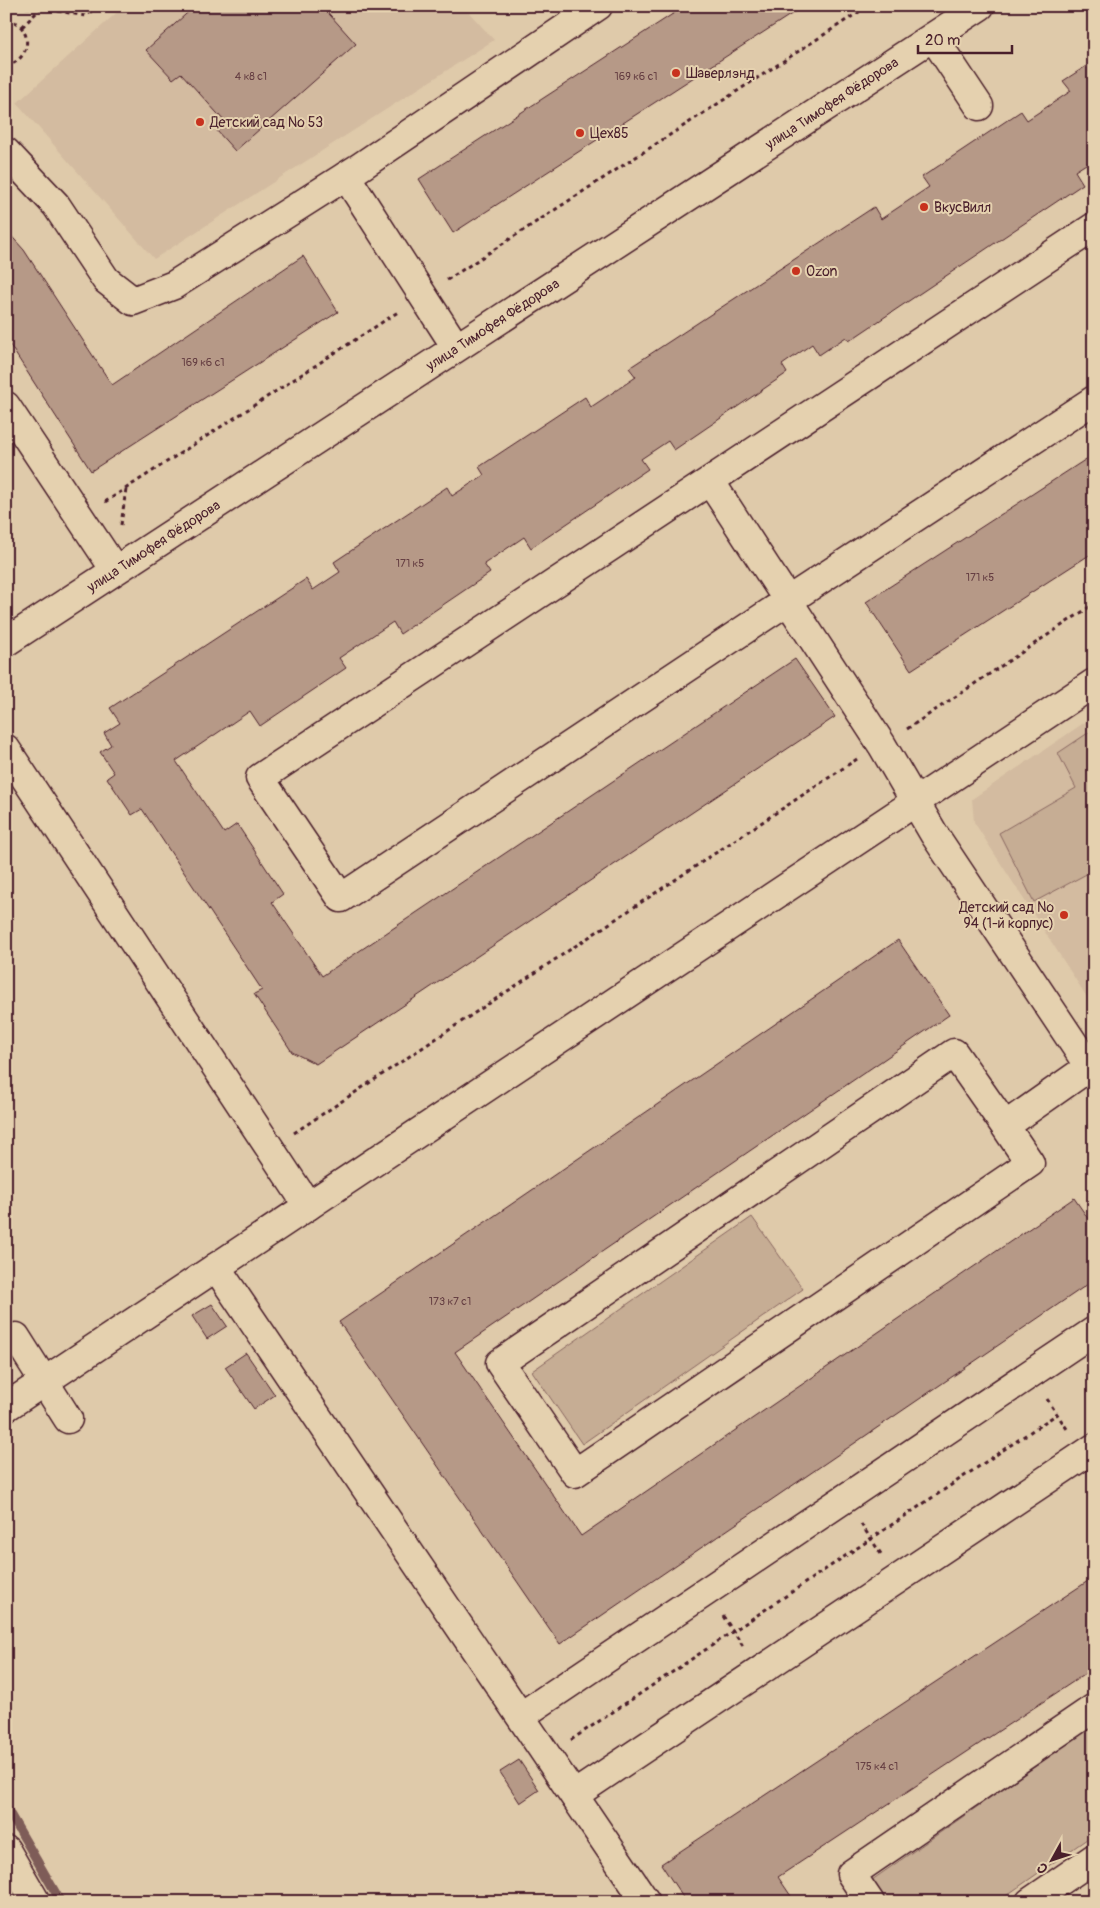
<svg xmlns="http://www.w3.org/2000/svg" width="1100" height="1908" viewBox="0 0 1100 1908" font-family="Pangolin,sans-serif">
  <style>
    .built { fill: #d3bba0 }
    .green { fill: #c6ad94; stroke: #886660 }
    .lines { fill: none; stroke-linecap: round; stroke-linejoin: round }
    .stream { stroke: #7e5c58; stroke-width: 9 }
    .building { fill: #b69987; stroke: #4a1f2b }
    .minor-casing { stroke: #4a1f2b; stroke-width: 31 }
    .path { stroke: #4a1f2b; stroke-width: 3; stroke-dasharray: 4 4; stroke-linecap: butt }
    .minor { stroke: #e5d1af; stroke-width: 28 }
    .poi-dot { fill: #c8321e; stroke: #e5d1af; stroke-width: 2 }
    .labels { text-anchor: middle; dominant-baseline: central; stroke-width: 4; stroke-linejoin: round; paint-order: stroke }
    .number-label { font-size: 11px; fill: #653e42 }
    .poi-label { font-size: 14px; fill: #4a1f2b; stroke: #e5d1af; text-anchor: start }
    .street-label { font-size: 14px; fill: #4a1f2b; stroke: #e5d1af }
  </style>
  <rect width="100%" height="100%" fill="#dfcaaa"/>
  <filter id="ink" filterUnits="userSpaceOnUse"><feTurbulence type="fractalNoise" baseFrequency=".02" numOctaves="2"/><feDisplacementMap in="SourceGraphic" scale="10" xChannelSelector="R" yChannelSelector="G"/><feConvolveMatrix kernelMatrix="1 2 1 2 8 2 1 2 1" color-interpolation-filters="sRGB"/></filter>
  <g filter="url(#ink)">
    <g class="built">
      <path d="M124,6H463L494,40L154,259L17,103Z"/>
      <path d="M1094,716V1008L974,822L972,799Z"/>
    </g>
    <g class="green">
      <path d="M1094,729V870L1034,902L999,833L1076,788L1058,753Z"/>
      <path d="M752,1217L803,1289L582,1444L532,1371Z"/>
      <path d="M1093,1726L1094,1834L997,1902H887L872,1880Z"/>
    </g>
    <g class="lines">
      <path class="stream" d="M6,1807L61,1902"/>
    </g>
    <g class="building">
      <path d="M195,6H322L356,44L235,151L217,131L226,123L181,73L173,79L146,50Z"/>
      <path d="M685,6H804L453,233L419,179Z"/>
      <path d="M1094,61V159L1075,171L1083,184L849,341L846,337L819,355L812,344L782,365L787,373L674,450L668,441L641,459L648,469L531,548L524,537L484,564L490,573L400,634L393,622L339,658L346,668L260,726L250,711L176,761L224,833L237,824L283,894L272,902L322,976L795,659L835,717L316,1064L292,1052L254,994L262,990L142,809L132,815L107,778L114,773L100,752L111,745L104,733L120,723L110,708L306,579L313,590L340,572L334,562L447,487L452,496L484,475L479,467L585,397L591,407L636,377L629,368L874,207L881,219L929,187L922,177L1021,111L1027,120L1071,91L1063,81Z"/>
      <path d="M6,230L24,250L112,385L303,256L338,312L91,471L6,339Z"/>
      <path d="M1094,454V552L911,670L866,602Z"/>
      <path d="M898,940L949,1015L455,1352L581,1536L1074,1198L1094,1227V1280L560,1644L339,1322Z"/>
      <path d="M212,1304L227,1326L207,1339L192,1316Z"/>
      <path d="M246,1353L275,1395L254,1409L225,1367Z"/>
      <path d="M1094,1577V1668L778,1877L795,1902H686L661,1864Z"/>
      <path d="M519,1760L539,1790L520,1803L500,1772Z"/>
    </g>
    <g class="lines">
      <g class="minor-casing">
        <g id="minor">
          <path d="M933,37L979,106"/>
          <path d="M6,152L56,205L106,280L133,301L174,285L360,167L598,6"/>
          <path d="M346,176L456,347"/>
          <path d="M1094,227L260,778L341,898L789,600L1094,400"/>
          <path d="M6,406L115,570"/>
          <path d="M710,481L882,745L934,834L1094,1074"/>
          <path id="s1" d="M6,642L980,6"/>
          <path d="M6,749L308,1206"/>
          <path d="M1005,1126L954,1053L500,1363L575,1473L1030,1163L1005,1126L1089,1067"/>
          <path d="M216,1267L646,1902"/>
          <path d="M16,1337L68,1419"/>
          <path d="M6,1407L1094,683"/>
          <path d="M521,1716L1094,1331"/>
          <path d="M574,1795L1094,1448"/>
          <path d="M6,1850L36,1902"/>
          <path d="M870,1902L851,1874L1094,1708"/>
          <path d="M1030,1902L1094,1858"/>
        </g>
      </g>
      <g class="path">
        <path d="M18,6L41,8L86,16L97,6"/>
        <path d="M6,19C34,25 33,59 6,66"/>
        <path d="M22,27L42,7"/>
        <path d="M447,280L868,6"/>
        <path d="M105,502L398,312"/>
        <path d="M121,525L126,489"/>
        <path d="M907,729L1094,604"/>
        <path d="M294,1133L857,759"/>
        <path d="M1047,1399L1067,1429"/>
        <path d="M861,1524L881,1554"/>
        <path d="M723,1616L743,1646"/>
        <path d="M571,1740L1057,1414"/>
      </g>
      <use href="#minor" class="minor"/>
    </g>
  </g>
  <g class="poi-dot">
    <circle cx="676" cy="73" r="5"/>
    <circle cx="200" cy="122" r="5"/>
    <circle cx="580" cy="133" r="5"/>
    <circle cx="924" cy="207" r="5"/>
    <circle cx="796" cy="271" r="5"/>
    <circle cx="1064" cy="915" r="5"/>
  </g>
  <g class="labels">
    <g class="number-label">
      <text x="251" y="76">4 к8 с1</text>
      <text x="636" y="76">169 к6 с1</text>
      <text x="203" y="362">169 к6 с1</text>
      <text x="410" y="563">171 к5</text>
      <text x="980" y="577">171 к5</text>
      <text x="450" y="1301">173 к7 с1</text>
      <text x="877" y="1766">175 к4 с1</text>
    </g>
    <g class="poi-label">
      <text x="686" y="73">Шаверлэнд</text>
      <text x="210" y="122">Детский сад № 53</text>
      <text x="590" y="133">Цех85</text>
      <text x="934" y="207">ВкусВилл</text>
      <text x="806" y="271">Ozon</text>
      <text x="1054" y="907" text-anchor="end">Детский сад №<tspan x="1054" dy="16">94 (1-й корпус)</tspan></text>
    </g>
    <g class="street-label">
      <text stroke="none"><textPath href="#s1" startOffset="986">улица Тимофея Фёдорова</textPath></text>
      <text stroke="none"><textPath href="#s1" startOffset="581">улица Тимофея Фёдорова</textPath></text>
      <text stroke="none"><textPath href="#s1" startOffset="176">улица Тимофея Фёдорова</textPath></text>
    </g>
  </g>
  <rect width="1100" height="1908" fill="none" stroke="#e5d1af" stroke-width="25"/>
  <rect x="12" y="12" width="1075" height="1883" fill="none" stroke="#4a1f2b" stroke-width="2" filter="url(#ink)"/>
  <g transform="translate(1052 1860) rotate(230)" stroke="#e5d1af" stroke-width="4" paint-order="stroke">
  <path d="M0-4L9 19L0 12L-9 19Z" fill="#4a1f2b"/>
  <text y="-8" font-size="14" font-weight="bold" text-anchor="middle" fill="#4a1f2b">С</text>
  </g>
  <path d="M918 45v8h94v-8" fill="none" stroke="#4a1f2b" stroke-width="2.5"/>
  <text x="925" y="45" font-size="15" fill="#4a1f2b" stroke="#e5d1af" stroke-width="4" paint-order="stroke">20 m</text>
</svg>
